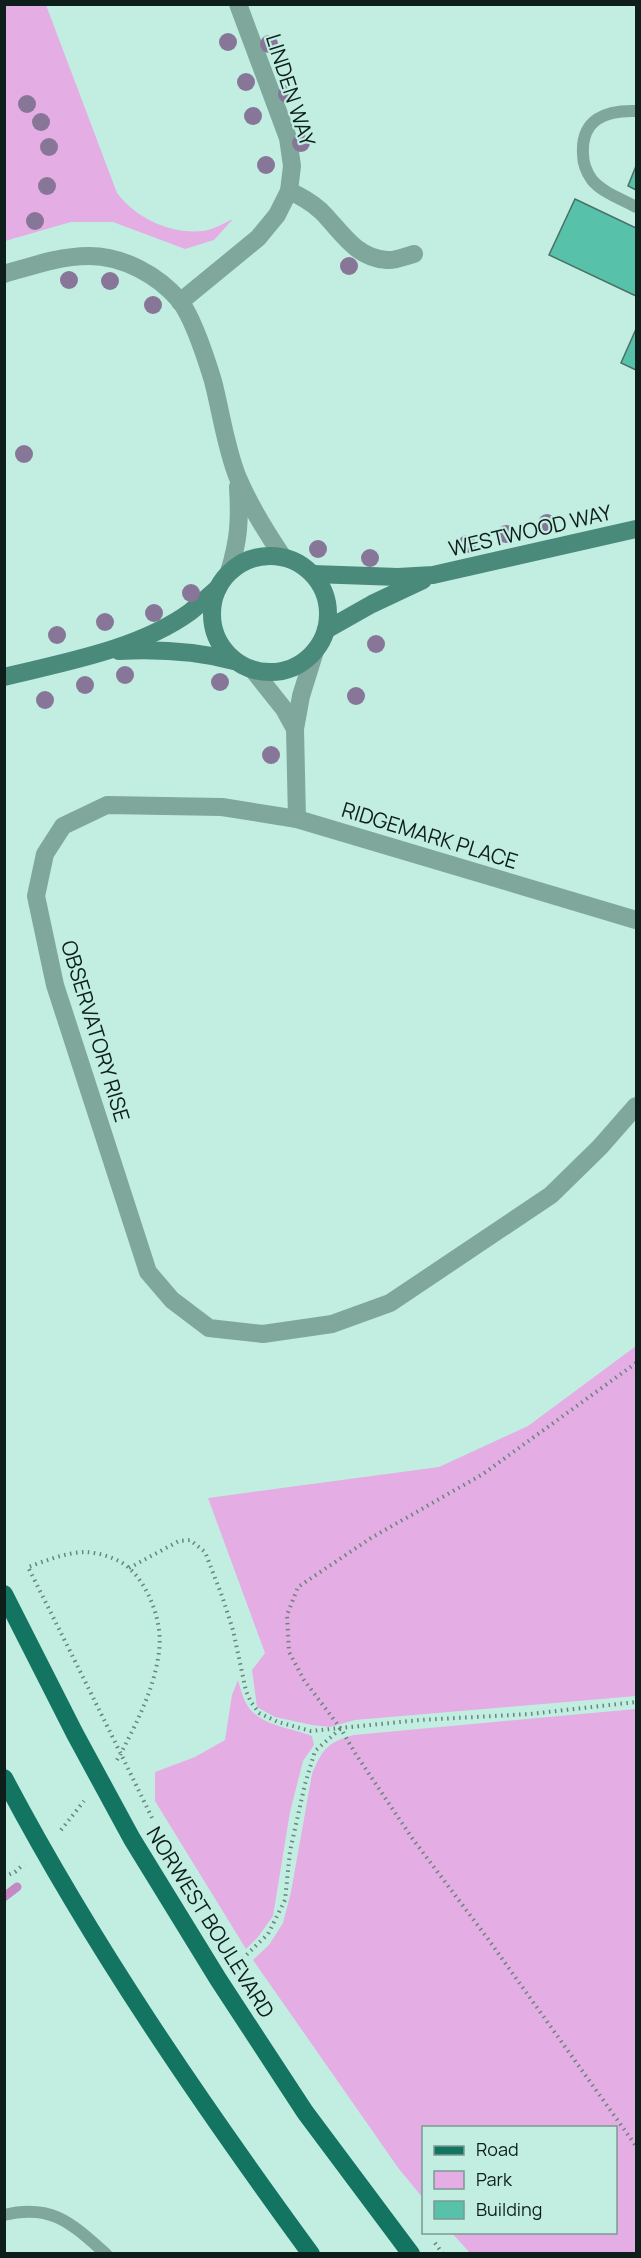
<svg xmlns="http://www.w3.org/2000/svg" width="641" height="2258" viewBox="0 0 641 2258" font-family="Manrope,sans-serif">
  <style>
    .green { fill: #e4ade4 }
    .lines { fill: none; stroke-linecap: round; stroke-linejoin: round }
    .stream { stroke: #c289c3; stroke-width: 9 }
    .building { fill: #58c1a9; stroke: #4a7167; stroke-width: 1.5 }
    .path { stroke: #67857d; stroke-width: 4; stroke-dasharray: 1.5 4.5; stroke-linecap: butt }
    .lane { stroke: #7fa79c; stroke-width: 12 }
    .street { stroke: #7fa79c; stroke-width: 18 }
    .secondary { stroke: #498a7a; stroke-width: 18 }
    .primary { stroke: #137462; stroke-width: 18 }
    .tree { fill: #887698 }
    .labels { text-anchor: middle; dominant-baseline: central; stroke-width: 4.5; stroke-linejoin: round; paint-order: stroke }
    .street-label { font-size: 21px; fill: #0e1e1a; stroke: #c2eee2 }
  </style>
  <rect width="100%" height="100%" fill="#c2eee2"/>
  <g class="green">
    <path d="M5,4L46,5L117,193C137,219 170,234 203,231C213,230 224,223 233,219L214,240L185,249L113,222H71L5,241Z"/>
    <path d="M636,1346V1696L355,1720L330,1727L312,1725L275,1717L257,1707L252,1670L265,1653L208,1498L439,1467L528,1426Z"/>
    <path d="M238,1680C240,1687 242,1696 246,1703C258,1726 289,1727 312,1736L314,1745L303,1761L290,1812L273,1916L258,1937L246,1949L155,1801V1772L195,1757L225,1740L232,1695Z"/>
    <path d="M636,1709V2253H470L452,2233L616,2232V2128H424L423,2198L399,2169L253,1960L269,1945L283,1923L291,1892L312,1774C323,1748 328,1742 354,1735Z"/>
  </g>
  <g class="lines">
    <path class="stream" d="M4,1897L17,1887"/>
  </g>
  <g class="building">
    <path d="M636,166V190L628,186Z"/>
    <path d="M575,199L636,228V296L549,255Z"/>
    <path d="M636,329V370L621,363Z"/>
  </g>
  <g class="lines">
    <g class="path">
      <path d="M636,1363L483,1474L371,1538L298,1587L287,1615L289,1652L304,1680L341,1729L355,1753L412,1838L488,1939L636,2146"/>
      <path d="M129,1568L179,1541L190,1540L205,1552L222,1596L233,1630L246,1691L251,1702L259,1713L278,1722L311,1731L420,1720L530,1714L636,1702"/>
      <path d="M117,1760L120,1755C137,1722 154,1690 159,1652C163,1624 150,1587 129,1568C118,1558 100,1553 86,1552C67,1552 45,1561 28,1567C70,1651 112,1735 153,1820"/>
      <path d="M61,1830L84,1801"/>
      <path d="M4,1877L15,1872L24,1864"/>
      <path d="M238,1963L268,1934L285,1900L290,1851L305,1784L315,1751L340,1729"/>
      <path d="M435,2243L443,2254"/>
    </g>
    <g class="lane">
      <path d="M636,111C606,110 581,119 583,154C583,163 587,173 592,180C603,193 622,199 636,207"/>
      <path d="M4,2215C52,2203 72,2224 106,2254"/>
    </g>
    <g class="street">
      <path d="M289,191C301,196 311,202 321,211C341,231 355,258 387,260C395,261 406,256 414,254"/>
      <path d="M4,274C32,266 60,256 89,256C123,256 158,275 180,301C194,320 206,358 213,381C221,412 226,449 238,478C250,506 266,532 283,557"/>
      <path d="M180,302L258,238L277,215L289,191L292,166L288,138L238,4"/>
      <path d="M229,572C239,540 240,520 238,487"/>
      <path d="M315,651L301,696L295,729L297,819L636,920"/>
      <path d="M253,670L284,709L295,729"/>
      <path d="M297,819L222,807L107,805L63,826L45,854L36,896L55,985L148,1272L172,1300L209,1328L263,1334L332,1324L390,1303L551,1195L600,1147L636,1106"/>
    </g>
    <g class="secondary">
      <circle cx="270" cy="614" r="58"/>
      <path d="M313,574L398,577L433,575L636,529"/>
      <path d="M326,630L372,604L423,580"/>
      <path d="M119,651C159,649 196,651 234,661"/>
      <path d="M4,677C65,662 139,649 190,612C200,604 209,596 218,588"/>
    </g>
    <g class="primary">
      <path d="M4,1594L75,1734L132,1839L218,1979L305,2112L411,2254"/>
      <path d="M4,1778C92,1945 200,2102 311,2254"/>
    </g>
  </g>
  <g class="tree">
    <circle cx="228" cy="42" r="9"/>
    <circle cx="269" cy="44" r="9"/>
    <circle cx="246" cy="82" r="9"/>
    <circle cx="287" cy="94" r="9"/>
    <circle cx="27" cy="104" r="9"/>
    <circle cx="253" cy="116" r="9"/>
    <circle cx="41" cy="122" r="9"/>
    <circle cx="301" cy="143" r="9"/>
    <circle cx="49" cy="147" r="9"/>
    <circle cx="266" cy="165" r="9"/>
    <circle cx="47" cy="186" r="9"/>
    <circle cx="35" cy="221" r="9"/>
    <circle cx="349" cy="266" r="9"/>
    <circle cx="69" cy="280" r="9"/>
    <circle cx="110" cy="281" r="9"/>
    <circle cx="153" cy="305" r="9"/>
    <circle cx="24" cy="454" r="9"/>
    <circle cx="547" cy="523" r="9"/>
    <circle cx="506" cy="534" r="9"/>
    <circle cx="467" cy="544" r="9"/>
    <circle cx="318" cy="549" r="9"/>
    <circle cx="370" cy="558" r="9"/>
    <circle cx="191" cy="593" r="9"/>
    <circle cx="154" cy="613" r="9"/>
    <circle cx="105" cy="622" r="9"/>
    <circle cx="57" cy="635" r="9"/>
    <circle cx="376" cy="644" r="9"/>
    <circle cx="125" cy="675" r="9"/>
    <circle cx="220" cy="682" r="9"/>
    <circle cx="85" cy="685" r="9"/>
    <circle cx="356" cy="696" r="9"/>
    <circle cx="45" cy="700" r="9"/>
    <circle cx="271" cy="755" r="9"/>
  </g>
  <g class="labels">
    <g class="street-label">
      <text transform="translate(291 90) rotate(72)">LINDEN WAY</text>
      <text transform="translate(530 530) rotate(-13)">WESTWOOD WAY</text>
      <text transform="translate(430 835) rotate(17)">RIDGEMARK PLACE</text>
      <text transform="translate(96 1031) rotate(73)">OBSERVATORY RISE</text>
      <text transform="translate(211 1922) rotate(58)">NORWEST BOULEVARD</text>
    </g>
  </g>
  <rect width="641" height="2258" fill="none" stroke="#0e1e1a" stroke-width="12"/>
  <rect x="422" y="2126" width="195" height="108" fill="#c2eee2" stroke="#7a9b92" stroke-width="1.5"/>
  <rect x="434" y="2146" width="30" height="9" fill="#137462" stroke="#7a9b92" stroke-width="1.5"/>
  <text x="476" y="2156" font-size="18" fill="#0e1e1a">Road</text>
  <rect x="434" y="2171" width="30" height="18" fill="#e4ade4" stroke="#7a9b92" stroke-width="1.5"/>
  <text x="476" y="2186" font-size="18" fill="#0e1e1a">Park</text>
  <rect x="434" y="2201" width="30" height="18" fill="#58c1a9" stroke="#7a9b92" stroke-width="1.5"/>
  <text x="476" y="2216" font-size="18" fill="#0e1e1a">Building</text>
</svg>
